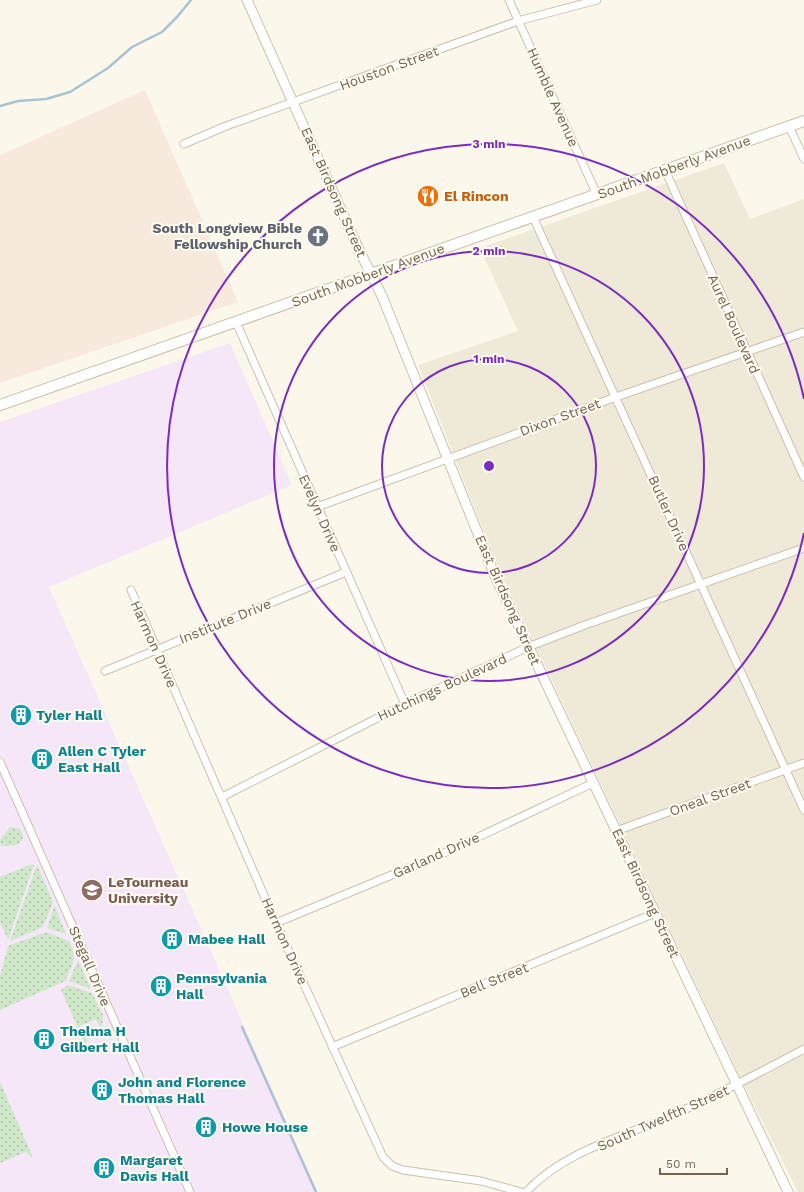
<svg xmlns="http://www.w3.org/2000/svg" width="804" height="1192" viewBox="0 0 804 1192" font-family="'Work Sans',sans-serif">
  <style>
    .residential { fill: #efe9d7 }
    .commercial { fill: #f7eadd }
    .education { fill: #f5e7f7 }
    .grass { fill: url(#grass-dots) }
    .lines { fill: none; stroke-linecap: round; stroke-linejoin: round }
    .stream { stroke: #a8c3d4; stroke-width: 2.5 }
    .minor-casing { stroke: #cac0ae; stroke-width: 9 }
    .tertiary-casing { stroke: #cac0ae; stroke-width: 11 }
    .secondary-casing { stroke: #cabfaa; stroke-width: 12 }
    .minor { stroke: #fff; stroke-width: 7 }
    .tertiary { stroke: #fff; stroke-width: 9 }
    .secondary { stroke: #fff; stroke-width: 10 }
    .ring { fill: none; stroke: #7b2cbf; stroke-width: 2 }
    .labels { text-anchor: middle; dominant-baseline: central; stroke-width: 4; stroke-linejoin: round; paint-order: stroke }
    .street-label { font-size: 14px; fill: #746450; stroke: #fefbf1 }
    .food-label { font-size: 14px; font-weight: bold; fill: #c56008; stroke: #fefbf1; text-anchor: start }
    .worship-label { font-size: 14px; font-weight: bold; fill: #5b616d; stroke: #fefbf1; text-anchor: end }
    .culture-label { font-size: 14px; font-weight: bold; fill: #0d838f; stroke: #fefbf1; text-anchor: start }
    .education-label { font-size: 14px; font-weight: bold; fill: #785e54; stroke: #fefbf1; text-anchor: start }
    .centre { fill: #7b2cbf; stroke: #fefbf1; stroke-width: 2 }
    .ring-label { font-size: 12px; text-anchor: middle; font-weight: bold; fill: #7b2cbf; stroke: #fefbf1; stroke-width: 4; stroke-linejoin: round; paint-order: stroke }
  </style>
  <defs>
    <pattern id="grass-dots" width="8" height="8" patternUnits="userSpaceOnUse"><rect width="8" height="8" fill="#cfe8ca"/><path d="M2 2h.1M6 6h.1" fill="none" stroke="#adc0a6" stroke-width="1.8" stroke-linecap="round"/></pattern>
  </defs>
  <rect width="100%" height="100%" fill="#fbf8eb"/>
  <path class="residential" d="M724,163L750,219L804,199V1192H798L740,1077L497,565L418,365L518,331L480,248Z"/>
  <path class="commercial" d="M145,90L238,302L0,383V155Z"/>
  <path class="education" d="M230,343L292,485L49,587L318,1192H0V422Z"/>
  <g class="grass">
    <path d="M10,827L20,829L23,835C22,848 11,845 1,846L0,840Z"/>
    <path d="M32,864L34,865L8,940L0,922V877Z"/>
    <path d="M37,865L53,902L43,927L10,941Z"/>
    <path d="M54,907H55L66,934L47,928Z"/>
    <path d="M46,932L69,941C78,960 73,963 65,981L0,1010V976L8,946Z"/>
    <path d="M78,960L91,989L69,981Z"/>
    <path d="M68,985L92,993L103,1015L102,1030L96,1019L80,1026L87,1041L85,1044L61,990Z"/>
    <path d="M0,1082L32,1155V1158L26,1152L0,1163Z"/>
  </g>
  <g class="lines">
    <g class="stream">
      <path d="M0,106L18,101L46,99L70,92L108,68L132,47L162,32L177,17L191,0"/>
      <path d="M242,1027L316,1192"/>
    </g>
    <g class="minor-casing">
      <g id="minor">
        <path d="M509,0L597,195"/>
        <path d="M789,126L804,159"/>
        <path d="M184,144L226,126L518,21L597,0"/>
        <path d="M665,170L804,477"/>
        <path d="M533,217L804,810"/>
        <path d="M236,322L405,704"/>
        <path d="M317,507L616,397L804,332"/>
        <path d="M131,590L276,923L383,1157L392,1166L403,1170L481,1181L521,1192"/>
        <path d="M105,671L346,572"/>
        <path d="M0,762L190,1192"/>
        <path d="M222,797L405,704L528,647L585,625L804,548"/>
        <path d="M616,831L804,763"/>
        <path d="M276,923L440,855L593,783"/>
        <path d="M332,1047L655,913"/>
        <path d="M526,1192C564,1151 623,1137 673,1115C718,1095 761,1072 804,1049"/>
      </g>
    </g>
    <g class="tertiary-casing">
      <path id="tertiary" d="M247,0L360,252L382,296L495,576L788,1192"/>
    </g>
    <g class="secondary-casing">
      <path id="secondary" d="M0,405L804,121"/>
    </g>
    <use href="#minor" class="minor"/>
    <use href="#tertiary" class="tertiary"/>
    <use href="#secondary" class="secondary"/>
  </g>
  <g class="ring">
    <circle cx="489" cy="466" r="107"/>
    <circle cx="489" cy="466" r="215"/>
    <path d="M804 533A322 322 0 1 1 804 399"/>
  </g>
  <defs>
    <g id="restaurant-disc" transform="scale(1.15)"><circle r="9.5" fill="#e8710a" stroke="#fefbf1"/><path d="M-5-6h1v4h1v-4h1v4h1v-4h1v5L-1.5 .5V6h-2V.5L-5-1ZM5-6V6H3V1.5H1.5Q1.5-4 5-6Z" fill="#fff"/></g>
    <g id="church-disc" transform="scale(1.15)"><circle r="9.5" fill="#6b7280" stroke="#fefbf1"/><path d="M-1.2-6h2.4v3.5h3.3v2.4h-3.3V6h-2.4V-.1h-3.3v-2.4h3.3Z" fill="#fff"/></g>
    <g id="building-disc" transform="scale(1.15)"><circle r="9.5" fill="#0f9aa8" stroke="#fefbf1"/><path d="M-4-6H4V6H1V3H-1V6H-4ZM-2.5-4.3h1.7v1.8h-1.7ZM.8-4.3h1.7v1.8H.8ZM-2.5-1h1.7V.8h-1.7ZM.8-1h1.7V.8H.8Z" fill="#fff"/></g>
    <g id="university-disc" transform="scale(1.15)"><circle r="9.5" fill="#8d6e63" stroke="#fefbf1"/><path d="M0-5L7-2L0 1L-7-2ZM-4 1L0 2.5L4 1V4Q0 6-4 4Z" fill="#fff"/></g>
  </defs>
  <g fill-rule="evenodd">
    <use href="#restaurant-disc" x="428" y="196"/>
    <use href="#church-disc" x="318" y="236"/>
    <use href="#building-disc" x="21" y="715"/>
    <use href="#building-disc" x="42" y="759"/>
    <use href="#university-disc" x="92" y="890"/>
    <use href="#building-disc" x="172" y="939"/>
    <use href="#building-disc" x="161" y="986"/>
    <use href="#building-disc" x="44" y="1039"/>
    <use href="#building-disc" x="102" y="1090"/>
    <use href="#building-disc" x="206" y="1127"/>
    <use href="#building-disc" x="104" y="1168"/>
  </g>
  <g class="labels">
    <g class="street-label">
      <text transform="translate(389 68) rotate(-20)">Houston Street</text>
      <text transform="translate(553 97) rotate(66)">Humble Avenue</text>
      <text transform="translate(674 167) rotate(-20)">South Mobberly Avenue</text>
      <text transform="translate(334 192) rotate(66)">East Birdsong Street</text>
      <text transform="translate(368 275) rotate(-20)">South Mobberly Avenue</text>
      <text transform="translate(734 324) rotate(66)">Aurel Boulevard</text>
      <text transform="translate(560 417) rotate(-20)">Dixon Street</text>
      <text transform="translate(320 513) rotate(66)">Evelyn Drive</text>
      <text transform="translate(669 513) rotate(66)">Butler Drive</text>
      <text transform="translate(508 600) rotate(66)">East Birdsong Street</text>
      <text transform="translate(225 621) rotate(-22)">Institute Drive</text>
      <text transform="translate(154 644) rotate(66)">Harmon Drive</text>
      <text transform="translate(442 687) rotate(-25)">Hutchings Boulevard</text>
      <text transform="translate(710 797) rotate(-20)">Oneal Street</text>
      <text transform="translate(436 855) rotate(-24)">Garland Drive</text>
      <text transform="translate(646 893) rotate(65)">East Birdsong Street</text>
      <text transform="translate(285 941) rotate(66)">Harmon Drive</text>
      <text transform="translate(90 966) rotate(67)">Stegall Drive</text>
      <text transform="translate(494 980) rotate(-22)">Bell Street</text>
      <text transform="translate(663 1118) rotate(-24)">South Twelfth Street</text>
    </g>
    <g class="food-label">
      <text x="444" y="196">El Rincon</text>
    </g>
    <g class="worship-label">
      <text x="302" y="228">South Longview Bible<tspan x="302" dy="16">Fellowship Church</tspan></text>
    </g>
    <g class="culture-label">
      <text x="36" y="715">Tyler Hall</text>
      <text x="58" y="751">Allen C Tyler<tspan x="58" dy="16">East Hall</tspan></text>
      <text x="188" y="939">Mabee Hall</text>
      <text x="176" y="978">Pennsylvania<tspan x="176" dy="16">Hall</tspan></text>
      <text x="60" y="1031">Thelma H<tspan x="60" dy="16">Gilbert Hall</tspan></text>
      <text x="118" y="1082">John and Florence<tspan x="118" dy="16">Thomas Hall</tspan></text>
      <text x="222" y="1127">Howe House</text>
      <text x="120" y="1160">Margaret<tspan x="120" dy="16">Davis Hall</tspan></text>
    </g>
    <g class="education-label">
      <text x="108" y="882">LeTourneau<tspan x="108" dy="16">University</tspan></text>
    </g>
  </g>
  <circle cx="489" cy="466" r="6" class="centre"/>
  <g class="ring-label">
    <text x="489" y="148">3 min</text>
    <text x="489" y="255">2 min</text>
    <text x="489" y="363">1 min</text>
  </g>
  <path d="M660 1168v6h67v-6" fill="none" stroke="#746450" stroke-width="2"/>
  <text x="666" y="1168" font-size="12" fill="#746450" stroke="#fefbf1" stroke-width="3" paint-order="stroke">50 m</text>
</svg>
